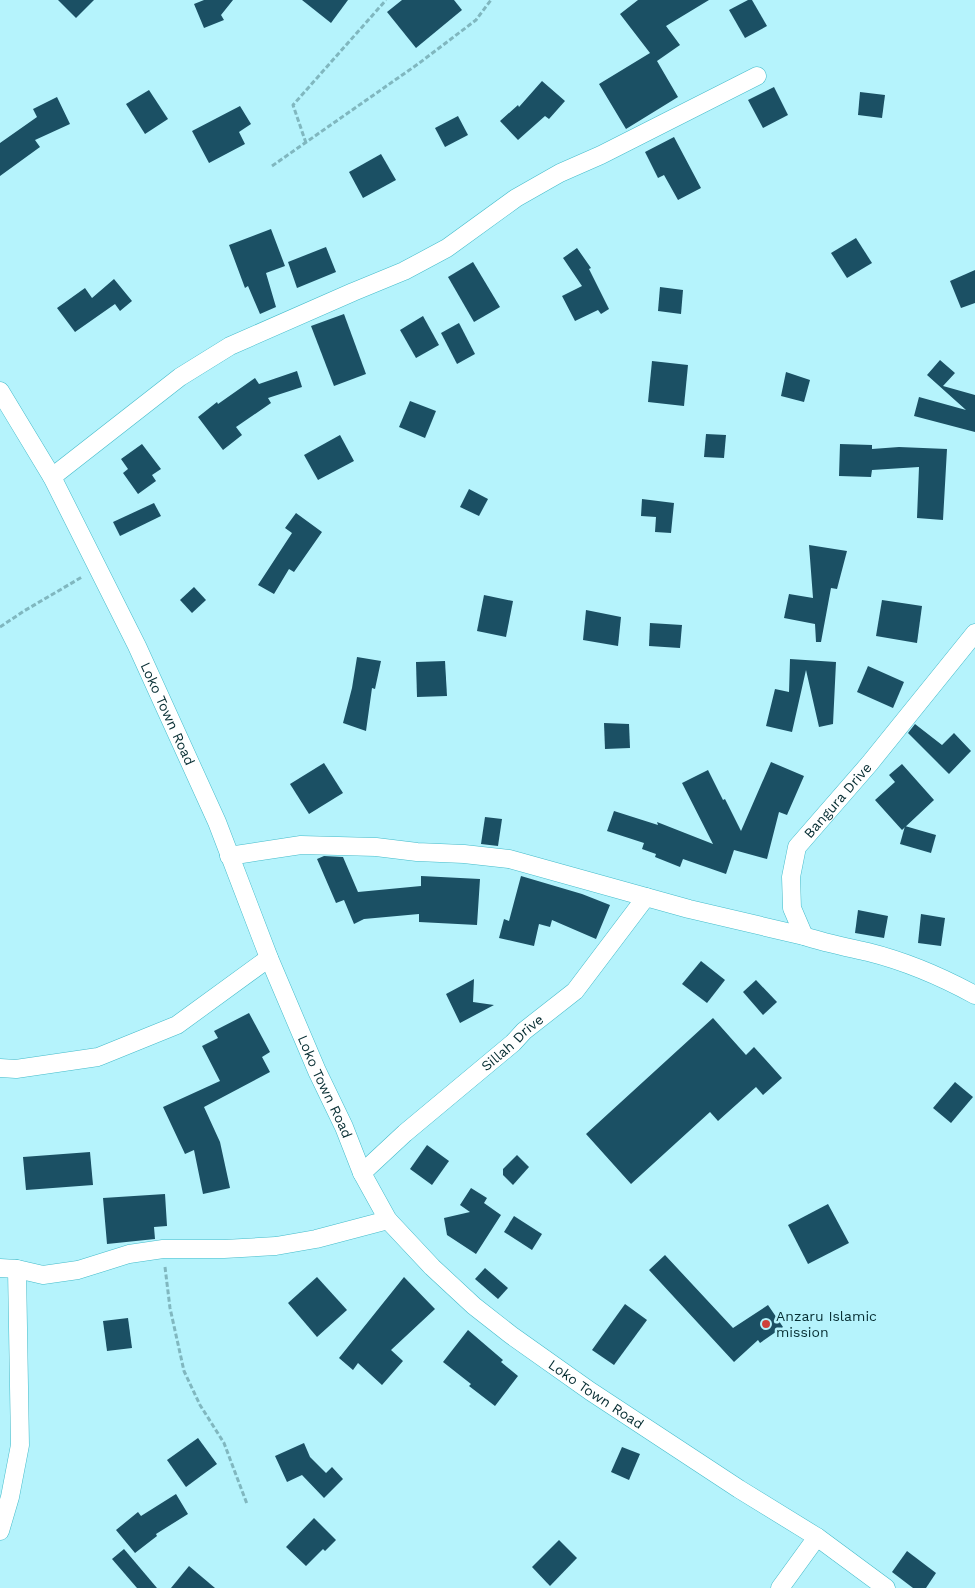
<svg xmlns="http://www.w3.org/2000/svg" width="975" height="1588" viewBox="0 0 975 1588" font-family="'Work Sans',sans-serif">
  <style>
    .building { fill: #1b5064 }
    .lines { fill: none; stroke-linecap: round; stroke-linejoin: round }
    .minor-casing { stroke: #43bbca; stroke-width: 19 }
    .path { stroke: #80b7bf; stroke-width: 3; stroke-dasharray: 5 2.5; stroke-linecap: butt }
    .minor { stroke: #fff; stroke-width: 18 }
    .poi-dot { fill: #cf403a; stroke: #b5f3fc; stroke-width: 2 }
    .labels { text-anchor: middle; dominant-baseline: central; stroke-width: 5; stroke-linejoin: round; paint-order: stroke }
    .street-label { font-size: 14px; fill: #062d32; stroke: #b5f3fc }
    .poi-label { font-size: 14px; fill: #062d32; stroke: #b5f3fc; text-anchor: start }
  </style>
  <rect width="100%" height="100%" fill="#b5f3fc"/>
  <g class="building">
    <path d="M58,0H94L76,18Z"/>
    <path d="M204,0H233L221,15L224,20L204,28L194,4Z"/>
    <path d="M302,0H348L331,23Z"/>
    <path d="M402,0H454L462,10L416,48L387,12Z"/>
    <path d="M638,0H709L666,26L680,45L657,61L678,97L626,129L599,84L650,53L620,14Z"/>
    <path d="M748,0H752L767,26L745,38L729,10Z"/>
    <path d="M542,81L565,101L549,119L545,116L518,140L500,121L518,105L519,107Z"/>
    <path d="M774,87L788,115L763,128L748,100Z"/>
    <path d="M149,90L168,119L145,134L126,104Z"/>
    <path d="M860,92L885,95L882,118L858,115Z"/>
    <path d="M57,97L70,124L35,140L40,147L0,176V143L37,117L33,109Z"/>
    <path d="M240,106L251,124L239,132L245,144L209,163L192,131Z"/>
    <path d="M458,116L468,135L445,147L435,128Z"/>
    <path d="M674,137L701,188L678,200L664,175L658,178L645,152Z"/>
    <path d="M381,154L396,180L363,198L349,172Z"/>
    <path d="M271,229L285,266L266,273L276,307L260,314L248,286L245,288L229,245Z"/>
    <path d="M856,238L872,263L847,278L831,253Z"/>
    <path d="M326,247L336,272L297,288L288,262Z"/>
    <path d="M577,248L591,268L589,269L609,309L601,314L598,310L575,321L562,296L582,286L563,258Z"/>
    <path d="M473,262L500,307L474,322L448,277Z"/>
    <path d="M975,270V303L961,308L950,281Z"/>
    <path d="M114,279L132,301L120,311L115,304L75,332L57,308L85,288L92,298Z"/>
    <path d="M660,287L683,290L681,314L658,311Z"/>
    <path d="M344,314L366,374L334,386L311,326Z"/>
    <path d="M423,316L439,345L416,358L400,330Z"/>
    <path d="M459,323L475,354L457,364L441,333Z"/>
    <path d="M940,360L955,373L943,386L975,395V432L914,416L919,397L966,410L927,375Z"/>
    <path d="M652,361L688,365L684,406L648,402Z"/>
    <path d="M297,371L302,387L268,398L271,403L236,427L242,435L223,450L198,417L217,402L218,404L255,378L259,384Z"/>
    <path d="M786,372L810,380L804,402L781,396Z"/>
    <path d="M410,401L436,411L425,438L399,427Z"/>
    <path d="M706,434L726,435L724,458L704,457Z"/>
    <path d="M340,435L354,461L318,480L304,455Z"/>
    <path d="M142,444L161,469L152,475L156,481L138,494L123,473L128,469L121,459Z"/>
    <path d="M840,444L872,445V449L899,447L947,449L943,520L917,518L919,467L872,470L871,477L839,476Z"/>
    <path d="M469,489L488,499L479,516L460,507Z"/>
    <path d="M642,499L674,503L671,533L655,532L656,517L641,516Z"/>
    <path d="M154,503L161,516L120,536L113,522Z"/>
    <path d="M296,513L322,532L294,572L289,569L274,594L258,585L292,533L285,528Z"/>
    <path d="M809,545L847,551L837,589L831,588L821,642H816L815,624L784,618L789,594L813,598Z"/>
    <path d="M194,587L206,600L192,613L180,600Z"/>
    <path d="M484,595L513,601L506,637L477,631Z"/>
    <path d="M882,600L922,606L917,643L876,636Z"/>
    <path d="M586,610L621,617L618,646L583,640Z"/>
    <path d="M650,623L682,625L680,648L649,646Z"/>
    <path d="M357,657L381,661L375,689L372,688L366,731L343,723L352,688Z"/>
    <path d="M790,659L836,662L833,724L819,727L806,670L792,732L766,726L775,689L789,692Z"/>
    <path d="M445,661L447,696L417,697L416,662Z"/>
    <path d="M868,666L904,682L893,708L857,692Z"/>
    <path d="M604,723L629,724L630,748L605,749Z"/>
    <path d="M915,724L942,745L954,733L971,751L949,774L908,733Z"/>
    <path d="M771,762L804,776L787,815L779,812L767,859L734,850L726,874L683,859L680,867L655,857L656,854L642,849L644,843L607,831L614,811L658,825L657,822L713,844L682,783L708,770L723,800L725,799L741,831Z"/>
    <path d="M324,763L343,793L309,814L290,784Z"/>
    <path d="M902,764L934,800L902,830L875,800L895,782L889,775Z"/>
    <path d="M485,817L502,819L498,846L481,844Z"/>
    <path d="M905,826L936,835L931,853L900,844Z"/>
    <path d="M324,856L343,857L358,892L421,886V876L480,879L477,925L419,922V914L364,919L354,924L344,900L336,903L317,859Z"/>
    <path d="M521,876L582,894L610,905L596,939L552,920L550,927L539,924L534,946L499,938L504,919L509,921Z"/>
    <path d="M858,910L888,916L884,938L855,933Z"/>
    <path d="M921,914L945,918L941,946L918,943Z"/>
    <path d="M701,961L725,980L707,1003L682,984Z"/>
    <path d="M474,979L473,1002L494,1005L460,1023L446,994Z"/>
    <path d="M756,980L777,1002L763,1015L743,992Z"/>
    <path d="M249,1013L270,1052L262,1057L270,1072L204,1107L220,1142L230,1188L203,1194L194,1150L185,1154L163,1107L220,1081L202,1046L218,1038L214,1031Z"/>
    <path d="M713,1018L746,1055L754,1047L782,1078L763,1095L756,1087L718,1121L710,1112L631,1184L586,1134Z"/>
    <path d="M955,1082L973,1097L951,1123L933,1108Z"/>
    <path d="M427,1145L449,1161L432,1185L410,1169Z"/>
    <path d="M90,1152L93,1185L26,1190L23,1157Z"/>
    <path d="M517,1155L529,1167L513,1185L503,1175V1169Z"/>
    <path d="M471,1188L487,1198L484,1203L501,1215L476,1254L447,1235L444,1218L470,1212L460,1205Z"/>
    <path d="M165,1194L167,1226L154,1227L155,1239L107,1244L103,1198Z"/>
    <path d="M828,1204L849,1243L808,1264L788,1225Z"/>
    <path d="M514,1216L542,1234L532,1250L504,1232Z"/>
    <path d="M665,1255L733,1328L768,1305L783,1327L760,1343L758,1340L734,1362L649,1270Z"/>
    <path d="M485,1268L508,1288L498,1299L475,1279Z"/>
    <path d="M317,1277L347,1310L317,1337L288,1303Z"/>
    <path d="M404,1277L435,1309L391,1350L403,1361L382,1385L358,1363L353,1370L339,1358Z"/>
    <path d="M625,1304L647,1320L614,1365L592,1350Z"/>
    <path d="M128,1318L132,1348L107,1351L103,1321Z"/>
    <path d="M468,1330L503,1360L501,1362L518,1376L495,1406L469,1386L471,1384L443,1362Z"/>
    <path d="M198,1438L217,1464L186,1487L167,1460Z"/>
    <path d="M304,1443L310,1457L326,1473L332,1467L343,1479L324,1498L302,1475L287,1482L275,1456Z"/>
    <path d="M622,1447L640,1454L629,1480L611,1472Z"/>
    <path d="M176,1494L188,1514L156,1534L157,1536L135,1553L116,1530L138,1512L141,1516Z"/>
    <path d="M314,1518L336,1540L325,1551L323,1549L306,1566L286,1547Z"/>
    <path d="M559,1540L577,1558L550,1586L532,1567Z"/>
    <path d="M124,1549L157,1588H137L112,1559Z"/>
    <path d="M907,1551L936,1573L926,1588H913L892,1572Z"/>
    <path d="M189,1566L215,1588H171Z"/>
  </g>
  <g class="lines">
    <g class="minor-casing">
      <g id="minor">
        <path id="s1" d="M0,391L52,477L137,646L217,822L269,958L317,1071L344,1127L362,1173L388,1220L432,1267L474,1306L511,1335L590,1391L739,1489L817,1537L886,1588"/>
        <path d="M52,477L180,377L230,346L353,292L404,271L447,248L516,198L560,173L601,155L757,76"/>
        <path d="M229,856L301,845L376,847L417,852L464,854L509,859L689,909L804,936C825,943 846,947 868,952C904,961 942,977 975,995"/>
        <path id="s2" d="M804,936L792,908L791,877L797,847L870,763L975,633"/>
        <path d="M0,1068L16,1069L98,1057L177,1025L269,958"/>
        <path id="s3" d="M362,1173L405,1133L513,1043L524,1031L575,991L646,897"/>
        <path d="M0,1268L17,1269L43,1275L78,1270L129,1254L163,1249H224L276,1246L316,1239L388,1220"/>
        <path d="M0,1531L10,1497L20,1445L17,1269"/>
        <path d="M780,1588L817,1537"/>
      </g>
    </g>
    <g class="path">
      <path d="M306,143L293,105L386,0"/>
      <path d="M272,166L418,64L476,20L491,0"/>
      <path d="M0,627L24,611L82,577"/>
      <path d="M165,1267L170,1308L184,1371L200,1405L224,1443L247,1504"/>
    </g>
    <use href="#minor" class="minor"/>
  </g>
  <circle class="poi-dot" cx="766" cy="1324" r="5"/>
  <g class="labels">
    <g class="street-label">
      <text stroke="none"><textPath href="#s1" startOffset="364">Loko Town Road</textPath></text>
      <text stroke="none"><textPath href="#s2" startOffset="154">Bangura Drive</textPath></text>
      <text stroke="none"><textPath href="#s3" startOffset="199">Sillah Drive</textPath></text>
      <text stroke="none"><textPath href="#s1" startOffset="769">Loko Town Road</textPath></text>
      <text stroke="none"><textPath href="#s1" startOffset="1189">Loko Town Road</textPath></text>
    </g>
    <g class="poi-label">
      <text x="776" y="1316">Anzaru Islamic<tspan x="776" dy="16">mission</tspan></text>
    </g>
  </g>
</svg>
